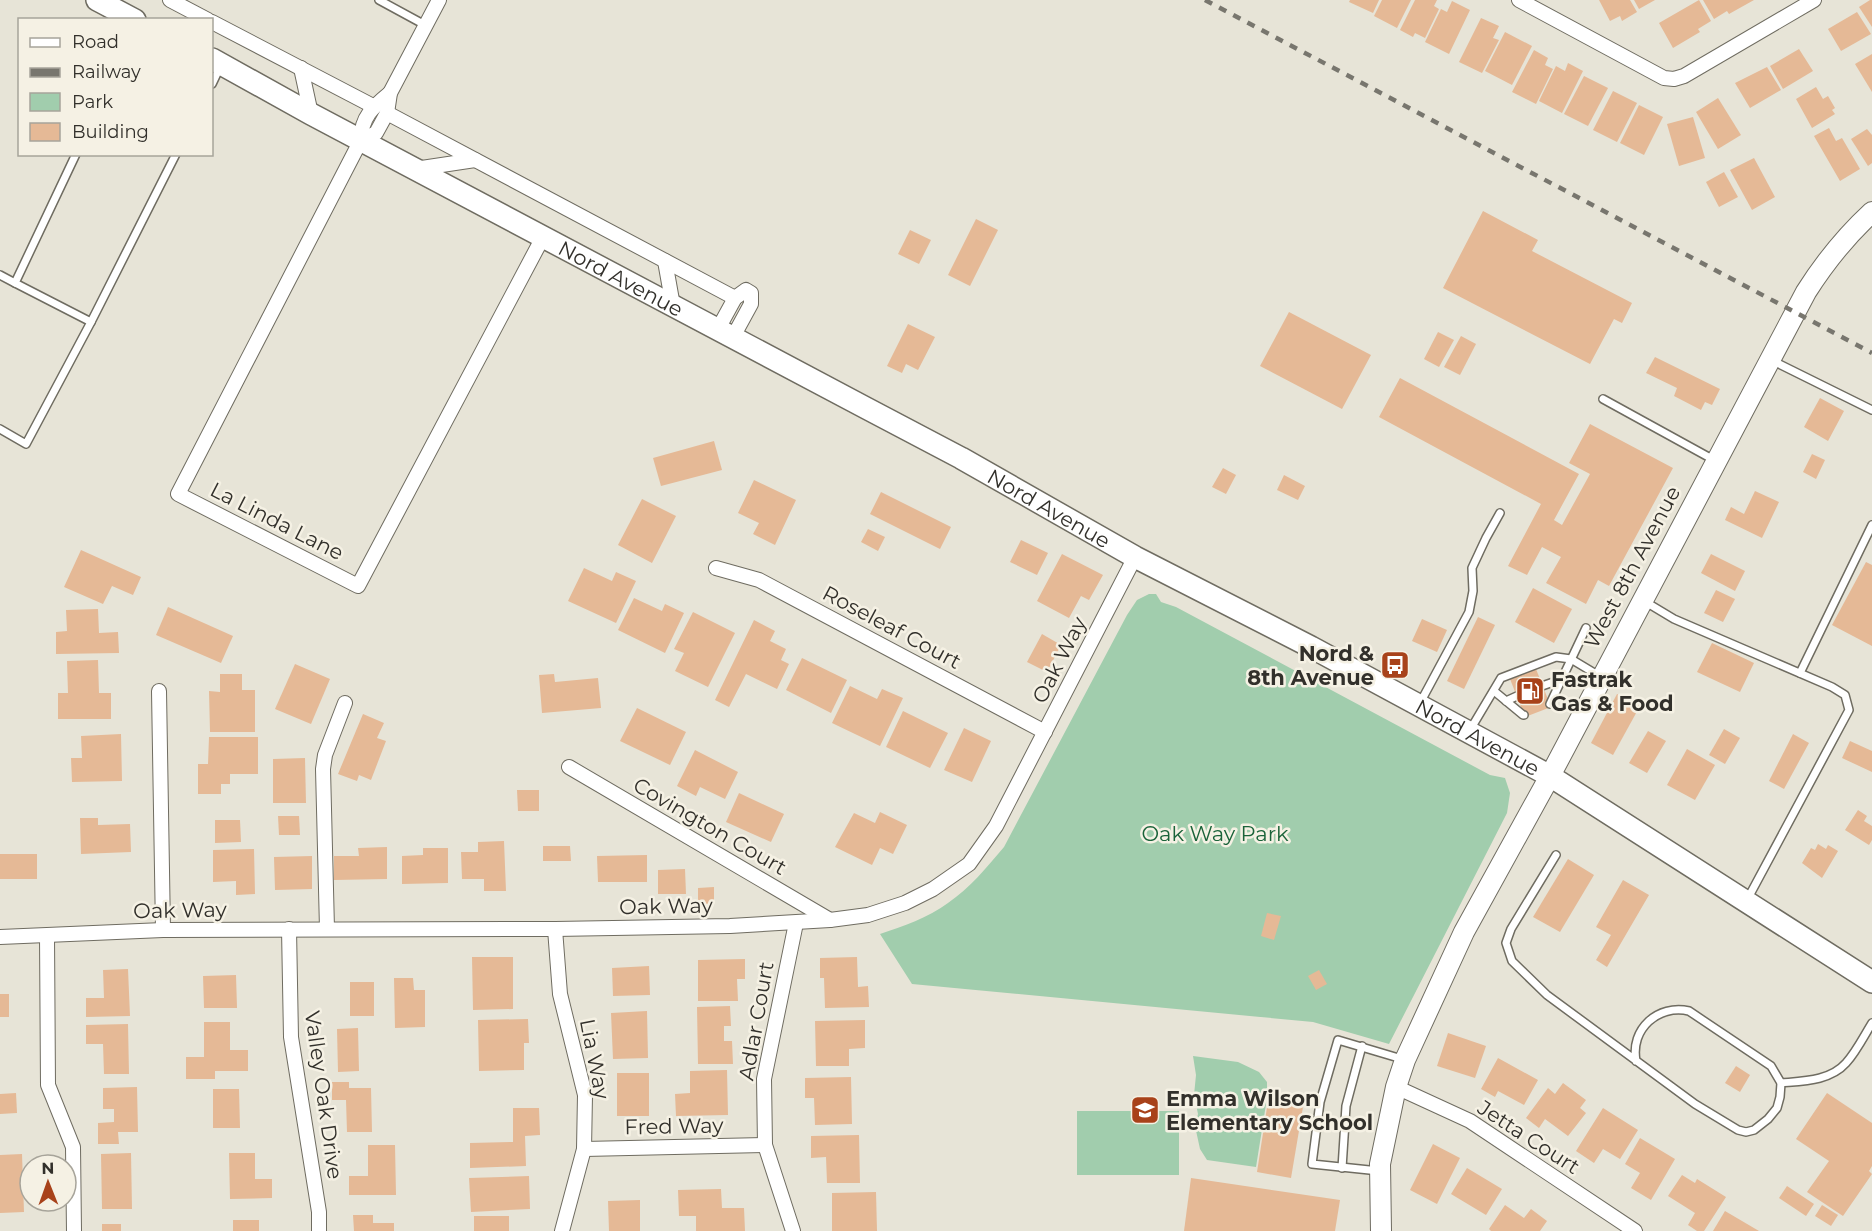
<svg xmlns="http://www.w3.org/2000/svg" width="1872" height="1231" viewBox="0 0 1872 1231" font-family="Montserrat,sans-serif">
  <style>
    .green { fill: #a1cdad }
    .building { fill: #e5b996 }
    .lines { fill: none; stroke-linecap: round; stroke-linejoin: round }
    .lane-casing { stroke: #6f6c61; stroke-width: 10 }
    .street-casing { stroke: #6f6c61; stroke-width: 16 }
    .secondary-casing { stroke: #6f6c61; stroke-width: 22 }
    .primary-casing { stroke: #6f6c61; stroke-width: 24 }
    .lane { stroke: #fff; stroke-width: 7 }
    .street { stroke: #fff; stroke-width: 14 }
    .secondary { stroke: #fff; stroke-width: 20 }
    .primary { stroke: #fff; stroke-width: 21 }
    .rail { stroke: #78766e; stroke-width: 4.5; stroke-dasharray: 8 8; stroke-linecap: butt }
    .labels { text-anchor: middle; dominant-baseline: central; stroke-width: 5; stroke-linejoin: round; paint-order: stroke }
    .street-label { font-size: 21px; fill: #32302b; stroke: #f5f1e4 }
    .poi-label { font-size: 21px; font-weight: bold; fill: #32302b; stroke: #f5f1e4; text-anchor: start }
    .park-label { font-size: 21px; fill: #1a6339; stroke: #f5f1e4 }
  </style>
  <rect width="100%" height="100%" fill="#e7e4d7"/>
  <g class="green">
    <path d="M1149,594H1156L1161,602L1176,607L1490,775L1505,778L1510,793L1507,813L1389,1044L1313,1022L912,984L880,934C903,926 928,918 948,903C970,888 987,867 1004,847L1127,615L1137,600Z"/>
    <path d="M1193,1056L1238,1062L1259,1072L1267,1082V1098L1256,1167L1207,1160L1200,1149L1195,1126L1198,1114L1194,1095L1196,1075Z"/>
    <rect x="1077" y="1111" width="102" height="64"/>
  </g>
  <g class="building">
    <path d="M1350,0H1379L1373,13L1349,2Z"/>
    <path d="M1382,0H1411L1397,28L1374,16Z"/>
    <path d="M1415,0H1437L1434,6L1439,9L1425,38L1415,33L1413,37L1400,30Z"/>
    <path d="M1599,0H1630L1637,12L1622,21L1620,16L1610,21Z"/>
    <path d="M1634,0H1655L1639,9Z"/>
    <path d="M1699,0L1711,21L1698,29L1700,32L1673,48L1659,23Z"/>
    <path d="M1703,0H1754L1729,14L1727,11L1714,19Z"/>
    <path d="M1870,0H1872V27L1859,7Z"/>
    <path d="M1452,1L1470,10L1449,54L1425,42L1441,9L1447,12Z"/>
    <path d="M1857,12L1871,34L1841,51L1828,29Z"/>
    <path d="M1481,18L1499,26L1493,38L1499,40L1482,73L1459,62Z"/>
    <path d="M1505,32L1532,46L1512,85L1485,71Z"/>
    <path d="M1799,49L1813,71L1783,89L1770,66Z"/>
    <path d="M1534,50L1548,58L1545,65L1553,69L1536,104L1512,92Z"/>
    <path d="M1872,54V92L1855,64Z"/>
    <path d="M1568,63L1583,71L1562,113L1539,101L1556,66L1565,71Z"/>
    <path d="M1767,67L1781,90L1750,108L1735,83Z"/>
    <path d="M1584,76L1608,88L1588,126L1564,114Z"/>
    <path d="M1816,87L1823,99L1828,96L1835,108L1832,110L1835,114L1812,128L1796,99Z"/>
    <path d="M1613,91L1637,103L1617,142L1593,130Z"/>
    <path d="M1718,98L1741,135L1718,149L1696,112Z"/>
    <path d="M1639,105L1663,117L1644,155L1620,143Z"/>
    <path d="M1693,117L1705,158L1679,166L1667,124Z"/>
    <path d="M1829,128L1836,141L1842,138L1860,169L1840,181L1814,136Z"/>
    <path d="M1867,129L1872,135V163L1868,166L1851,139Z"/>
    <path d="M1754,158L1775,197L1752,210L1730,170Z"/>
    <path d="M1724,172L1738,197L1719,207L1706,182Z"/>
    <path d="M1483,211L1538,240L1532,251L1632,303L1622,323L1614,319L1590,364L1443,288Z"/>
    <path d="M976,219L998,230L970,286L948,275Z"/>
    <path d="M910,230L931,240L919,264L898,254Z"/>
    <path d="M1289,312L1371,355L1342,409L1260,366Z"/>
    <path d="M908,324L935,337L918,370L906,364L902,373L887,366Z"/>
    <path d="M1438,332L1454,340L1439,367L1424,359Z"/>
    <path d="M1461,336L1476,344L1460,375L1444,367Z"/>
    <path d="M1655,357L1720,389L1712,405L1705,402L1701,410L1674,396L1677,388L1646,373Z"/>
    <path d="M1400,378L1579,474L1554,520L1562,525L1590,474L1569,463L1590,424L1673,468L1609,586L1598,580L1586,604L1546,583L1561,557L1542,547L1527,575L1508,566L1541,504L1379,417Z"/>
    <path d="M1820,398L1844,411L1828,441L1804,427Z"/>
    <path d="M714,441L722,470L661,486L653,458Z"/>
    <path d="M1812,454L1825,460L1816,479L1803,472Z"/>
    <path d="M1223,468L1236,475L1226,494L1212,487Z"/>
    <path d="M1284,475L1305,486L1298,500L1277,490Z"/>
    <path d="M754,480L796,500L775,545L753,534L759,523L738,513Z"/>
    <path d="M1755,491L1779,502L1762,538L1725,520L1731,507L1744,514Z"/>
    <path d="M881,492L951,527L940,549L870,514Z"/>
    <path d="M642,499L676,516L652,563L618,545Z"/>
    <path d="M868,529L885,537L878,551L861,542Z"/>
    <path d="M1021,540L1048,553L1037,575L1010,562Z"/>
    <path d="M81,550L141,577L133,595L112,586L103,604L64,587Z"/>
    <path d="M1062,554L1103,575L1089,600L1081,596L1069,618L1037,601Z"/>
    <path d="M1711,554L1745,571L1735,591L1701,573Z"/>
    <path d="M1866,562L1872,565V646L1832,625Z"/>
    <path d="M584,568L612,581L616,572L636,581L616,623L568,601Z"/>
    <path d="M1533,588L1572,609L1554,643L1515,622Z"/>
    <path d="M1716,590L1735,599L1723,622L1704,613Z"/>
    <path d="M634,598L662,611L665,604L684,613L665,653L618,630Z"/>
    <path d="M168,607L233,636L221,663L156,635Z"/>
    <path d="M98,609L99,633L118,632L119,653L56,654V632L67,631L66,610Z"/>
    <path d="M693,612L735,633L708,687L675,671L684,653L674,649Z"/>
    <path d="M1478,617L1495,625L1464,689L1447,681Z"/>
    <path d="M1422,619L1447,630L1437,652L1412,641Z"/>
    <path d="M754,620L775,631L770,641L786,649L781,660L789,664L777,689L746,674L729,707L715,700Z"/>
    <path d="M1042,634L1061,645L1047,672L1027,662Z"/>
    <path d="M1712,643L1754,663L1740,692L1697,672Z"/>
    <path d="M802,658L847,680L831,713L786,690Z"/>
    <path d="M98,660L99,693H111V719H58V693H68L67,661Z"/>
    <path d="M295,664L330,679L311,724L275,709Z"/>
    <path d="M1536,669L1551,707L1525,717L1510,679Z"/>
    <path d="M220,674H242V690H255V732H210L209,691L220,692Z"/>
    <path d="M554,674L555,682L598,678L601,708L542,713L539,675Z"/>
    <path d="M850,686L877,699L882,689L903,698L880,746L832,723Z"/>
    <path d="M1617,694L1640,706L1613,755L1591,743Z"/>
    <path d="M637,708L686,732L670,765L620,741Z"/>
    <path d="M903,711L948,733L930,768L886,747Z"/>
    <path d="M363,714L384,723L377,738L386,741L371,780L359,775L357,781L338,774Z"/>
    <path d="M964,728L991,741L972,782L944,770Z"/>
    <path d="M1724,729L1740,738L1725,764L1709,755Z"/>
    <path d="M1648,731L1666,741L1647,773L1629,763Z"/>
    <path d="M121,734L122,781L72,782L71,758H82L81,736Z"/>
    <path d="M1793,734L1809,743L1784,789L1769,781Z"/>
    <path d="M209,737H258V774H230V784H221V794H198V764H208Z"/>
    <path d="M1850,741L1872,751V772L1842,758Z"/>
    <path d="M1687,749L1715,765L1695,800L1667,785Z"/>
    <path d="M695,750L738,772L725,799L700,787L696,796L677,786Z"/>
    <path d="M305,758L306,803H273V759Z"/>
    <path d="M517,790H539V811H518Z"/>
    <path d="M739,793L784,814L771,842L726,822Z"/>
    <path d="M1858,810L1867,816L1864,821L1872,826V840L1869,845L1845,830Z"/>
    <path d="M880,812L907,825L893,854L880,848L872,865L835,847L854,813L875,823Z"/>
    <path d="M278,816H299L300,835H279Z"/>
    <path d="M80,818H98V825L130,824L131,852L81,854Z"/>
    <path d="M215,820H240L241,842L215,843Z"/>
    <path d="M504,841L506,891H484V879H462L461,852H478V842Z"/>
    <path d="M1818,844L1826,849L1828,845L1838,851L1822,878L1802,863L1811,848L1815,850Z"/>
    <path d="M543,846H570L571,861H543Z"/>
    <path d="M387,847V879L334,880V856H359L358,848Z"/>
    <path d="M423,848H448V883L402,884V856L423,855Z"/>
    <path d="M254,849L255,894L236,895V881L213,882V850Z"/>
    <rect x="0" y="854" width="37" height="25"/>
    <path d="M647,855V882H598L597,856Z"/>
    <path d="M312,856V889L275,890L274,857Z"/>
    <path d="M1568,859L1594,875L1560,932L1533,917Z"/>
    <path d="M685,869L686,894H658V870Z"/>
    <path d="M1623,880L1649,895L1607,967L1596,960L1611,935L1596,927Z"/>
    <path d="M714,887V904H698V888Z"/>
    <path d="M1267,913L1281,916L1274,940L1261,936Z"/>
    <path d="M472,957H513V1009L473,1010Z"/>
    <path d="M857,957L858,987L868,986L869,1007L825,1008L824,978H820V958Z"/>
    <path d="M745,959V979H737L738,1001H698V960Z"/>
    <path d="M649,966L650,995L613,996L612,968Z"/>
    <path d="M128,969L130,1016L86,1017V998H104L103,970Z"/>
    <path d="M1319,970L1327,984L1316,990L1308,976Z"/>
    <path d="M236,975L237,1008H204L203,976Z"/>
    <path d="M394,978H413L414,990H425V1027L395,1028Z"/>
    <rect x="350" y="982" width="24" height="34"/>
    <rect x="0" y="994" width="9" height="23"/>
    <path d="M730,1006L731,1026H724V1041H732L733,1064H698L697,1007Z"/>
    <path d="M647,1011L648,1058L613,1059L611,1013Z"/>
    <path d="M528,1019L529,1043H524V1070L479,1071L478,1020Z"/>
    <path d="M865,1020V1048L849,1049V1066H816L815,1021Z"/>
    <path d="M204,1022H230V1050H248V1071H215V1079H186V1057H204Z"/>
    <path d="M128,1024L129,1074H104L103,1044H86V1025Z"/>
    <path d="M358,1028L359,1071L338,1072L337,1029Z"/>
    <path d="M1448,1033L1486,1046L1475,1078L1437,1066Z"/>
    <path d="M1498,1058L1538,1080L1524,1105L1498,1091L1495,1097L1481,1089Z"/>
    <path d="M1736,1066L1750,1075L1740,1092L1725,1083Z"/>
    <path d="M727,1070L728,1115L676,1116L675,1094L690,1093V1071Z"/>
    <rect x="617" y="1073" width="32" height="43"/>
    <path d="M851,1077L852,1124L815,1125L814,1098H805V1078Z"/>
    <path d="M332,1082H349V1088H371L372,1132H347L346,1100H332Z"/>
    <path d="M1563,1083L1586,1100L1580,1108L1586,1113L1568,1136L1545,1119L1539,1128L1526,1118L1548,1088L1555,1094Z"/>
    <path d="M137,1087L138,1132H118L119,1144H98V1123L114,1122V1109H103V1088Z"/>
    <path d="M213,1089H239L240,1128H213Z"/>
    <path d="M16,1093L17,1113L0,1114V1094Z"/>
    <path d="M1827,1093L1872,1123V1166L1869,1171L1872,1174L1843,1216L1807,1192L1829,1161L1796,1139Z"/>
    <path d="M1268,1101L1303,1107L1291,1178L1257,1172Z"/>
    <path d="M513,1108H539L540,1135L525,1136L526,1166L470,1168V1143L513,1142Z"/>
    <path d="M1603,1108L1638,1130L1620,1159L1603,1149L1594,1163L1576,1151Z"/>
    <path d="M859,1135L860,1183H827L826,1157L811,1158V1136Z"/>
    <path d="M1640,1138L1675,1159L1651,1200L1631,1188L1640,1173L1625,1164Z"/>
    <path d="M1433,1144L1460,1158L1437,1204L1410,1190Z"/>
    <path d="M368,1145H395L396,1195H349V1176H368Z"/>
    <path d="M131,1153L132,1209H102L101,1154Z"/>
    <path d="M229,1153H255V1179H272V1198L230,1199Z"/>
    <path d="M22,1154L24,1212L0,1213V1155Z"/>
    <path d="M1467,1168L1502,1189L1486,1215L1451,1194Z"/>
    <path d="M1682,1175L1695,1183L1697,1179L1726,1197L1704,1231H1697L1688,1225L1695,1213L1668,1196Z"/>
    <path d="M529,1176L530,1209L471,1212L469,1178Z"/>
    <path d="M1191,1178L1340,1200L1335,1231H1184Z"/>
    <path d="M1787,1186L1814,1204L1806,1216L1779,1198Z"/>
    <path d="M721,1189L722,1208H744L745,1231H696V1216H679L678,1190Z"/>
    <path d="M876,1192L877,1231H832V1193Z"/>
    <path d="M640,1200V1231H609L608,1201Z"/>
    <path d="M1505,1205L1524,1218L1531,1209L1547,1221L1540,1231H1491L1489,1229Z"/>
    <path d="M1822,1205L1838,1215L1831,1226L1815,1216Z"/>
    <path d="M1725,1211L1759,1231H1713Z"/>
    <path d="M353,1215H373V1223H394V1231H354Z"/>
    <rect x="474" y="1216" width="35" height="15"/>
    <rect x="233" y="1220" width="26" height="11"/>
    <rect x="102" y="1224" width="19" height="7"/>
  </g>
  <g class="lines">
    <g class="lane-casing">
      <g id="lane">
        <path d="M379,0L425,25"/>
        <path d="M212,84L220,67"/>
        <path d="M76,154L15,283L91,322"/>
        <path d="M0,275L15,283"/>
        <path d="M1773,361L1872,410"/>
        <path d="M1603,399L1714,460"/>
        <path d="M0,429L26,444L91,322L176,154"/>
        <path d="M1644,601L1674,619L1832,687L1845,695L1849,710L1747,900"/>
        <path d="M1800,673L1872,525"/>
        <path d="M1542,686L1562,679"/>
        <path d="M1494,691L1523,715H1524"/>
        <path d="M1506,701L1517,696"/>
        <path d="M1420,703L1469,612L1473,591L1472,568L1486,538L1500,513"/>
        <path d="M1550,704L1586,628"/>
        <path d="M1470,730L1501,678L1556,657L1571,659L1601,677"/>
        <path d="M1556,855L1511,929L1506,943L1512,961L1547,995L1695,1104L1738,1130L1746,1132L1754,1130L1768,1119L1777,1108L1780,1097L1781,1083L1771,1066L1689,1011C1658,1004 1630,1029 1636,1061"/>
        <path d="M1781,1083C1803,1081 1830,1081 1846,1063C1856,1052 1864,1036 1872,1023"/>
        <path d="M1342,1168L1346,1106L1362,1046"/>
        <path d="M1379,1171L1312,1164L1320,1102L1338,1040L1402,1059"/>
      </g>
    </g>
    <g class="street-casing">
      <g id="street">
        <path d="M170,0L208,20"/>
        <path d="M1519,0L1664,78L1674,79L1684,76L1814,0"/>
        <path d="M212,22L373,106"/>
        <path d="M301,68L311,114"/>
        <path d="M390,93C373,107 361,117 361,140L178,494L358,586L543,237"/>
        <path d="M387,113L735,298"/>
        <path d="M361,140L376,133L387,113L390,93L439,0"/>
        <path d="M415,169L475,160"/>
        <path d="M665,261L673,306"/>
        <path d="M718,329L735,298L746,290L751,293V304L733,337"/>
        <path d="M716,568L759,580L1045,732"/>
        <path d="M159,691L163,930"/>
        <path d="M569,767L830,920"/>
        <path d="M289,929L291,1037L319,1212V1231"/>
        <path d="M327,929L323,769L325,755L345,703"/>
        <path d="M555,929L560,994L585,1095L584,1149L562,1231"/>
        <path d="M47,936L48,1085L73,1147L74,1231"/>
        <path d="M0,937L163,930L555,929L730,926L830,920L868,915L905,903L933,889L969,864L996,826L1135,557"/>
        <path d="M1396,1087L1470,1121L1635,1231"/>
        <path d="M584,1149L765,1145"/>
        <path d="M793,1231L765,1145L764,1079L796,923"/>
      </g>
    </g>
    <g class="secondary-casing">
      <path id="secondary" d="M1381,1231L1380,1164L1396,1087L1405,1060L1464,932L1550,776L1806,292C1825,262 1846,236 1872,212"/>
    </g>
    <g class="primary-casing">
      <g id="primary">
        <path d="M97,0L135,20"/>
        <path id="s1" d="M212,59L311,114L866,408L961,458L1135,557L1311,647L1550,776L1872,982"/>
      </g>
    </g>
    <use href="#lane" class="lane"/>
    <use href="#street" class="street"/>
    <use href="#secondary" class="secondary"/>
    <use href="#primary" class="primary"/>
    <path class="rail" d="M1205,0L1872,353"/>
  </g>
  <defs>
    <g id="bus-square" transform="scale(1.5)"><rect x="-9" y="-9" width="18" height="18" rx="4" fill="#a8421a" stroke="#f5f1e4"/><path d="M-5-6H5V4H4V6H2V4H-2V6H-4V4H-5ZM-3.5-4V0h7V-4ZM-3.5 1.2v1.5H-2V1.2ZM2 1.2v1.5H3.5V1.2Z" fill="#fff"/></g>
    <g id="fuel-square" transform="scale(1.5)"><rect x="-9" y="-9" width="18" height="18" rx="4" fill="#a8421a" stroke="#f5f1e4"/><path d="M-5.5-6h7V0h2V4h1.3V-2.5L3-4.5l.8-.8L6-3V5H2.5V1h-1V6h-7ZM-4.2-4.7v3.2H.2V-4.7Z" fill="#fff"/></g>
    <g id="school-square" transform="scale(1.5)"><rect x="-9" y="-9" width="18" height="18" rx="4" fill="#a8421a" stroke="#f5f1e4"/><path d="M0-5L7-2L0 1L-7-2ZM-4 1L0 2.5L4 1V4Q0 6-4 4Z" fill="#fff"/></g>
  </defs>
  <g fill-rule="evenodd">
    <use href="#bus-square" x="1395" y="665"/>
    <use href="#fuel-square" x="1530" y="691"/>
    <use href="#school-square" x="1145" y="1110"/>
  </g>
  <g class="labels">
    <g class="street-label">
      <text stroke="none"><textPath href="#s1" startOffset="464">Nord Avenue</textPath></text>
      <text stroke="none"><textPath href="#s1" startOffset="950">Nord Avenue</textPath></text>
      <text transform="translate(277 521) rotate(27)">La Linda Lane</text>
      <text transform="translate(1632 567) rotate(-62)">West 8th Avenue</text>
      <text transform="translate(892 627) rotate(28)">Roseleaf Court</text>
      <text transform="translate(1059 660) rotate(-63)">Oak Way</text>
      <text stroke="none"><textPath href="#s1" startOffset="1436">Nord Avenue</textPath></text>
      <text transform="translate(710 826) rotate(30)">Covington Court</text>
      <text transform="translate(666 906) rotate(-1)">Oak Way</text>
      <text transform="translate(180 910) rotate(-1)">Oak Way</text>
      <text transform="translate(756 1021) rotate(-80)">Adlar Court</text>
      <text transform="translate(595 1059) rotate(79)">Lia Way</text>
      <text transform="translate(324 1095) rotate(82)">Valley Oak Drive</text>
      <text transform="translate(674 1126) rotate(-1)">Fred Way</text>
      <text transform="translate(1529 1137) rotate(33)">Jetta Court</text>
    </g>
    <g class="poi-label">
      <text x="1374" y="653" text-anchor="end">Nord &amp;<tspan x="1374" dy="24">8th Avenue</tspan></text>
      <text x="1551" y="679">Fastrak<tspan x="1551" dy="24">Gas &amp; Food</tspan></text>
      <text x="1166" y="1098">Emma Wilson<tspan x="1166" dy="24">Elementary School</tspan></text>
    </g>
    <g class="park-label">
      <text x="1215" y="833">Oak Way Park</text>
    </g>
  </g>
  <rect x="18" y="18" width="195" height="138" fill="#f5f1e4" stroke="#a7a49a" stroke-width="1.5"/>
  <rect x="30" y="38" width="30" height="9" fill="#ffffff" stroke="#a7a49a" stroke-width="1.5"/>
  <text x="72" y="48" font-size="18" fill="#32302b">Road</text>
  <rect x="30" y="68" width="30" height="9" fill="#78766e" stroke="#a7a49a" stroke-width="1.5"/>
  <text x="72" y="78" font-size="18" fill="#32302b">Railway</text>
  <rect x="30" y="93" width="30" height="18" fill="#a1cdad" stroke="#a7a49a" stroke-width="1.5"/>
  <text x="72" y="108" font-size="18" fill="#32302b">Park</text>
  <rect x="30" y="123" width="30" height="18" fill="#e5b996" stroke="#a7a49a" stroke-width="1.5"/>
  <text x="72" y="138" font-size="18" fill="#32302b">Building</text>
  <g transform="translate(48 1183) rotate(359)"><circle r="28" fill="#f5f1e4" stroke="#a7a49a" stroke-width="1.5"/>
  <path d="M0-4.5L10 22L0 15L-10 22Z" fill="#a8421a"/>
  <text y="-9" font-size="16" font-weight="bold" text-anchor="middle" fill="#32302b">N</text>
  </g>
</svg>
